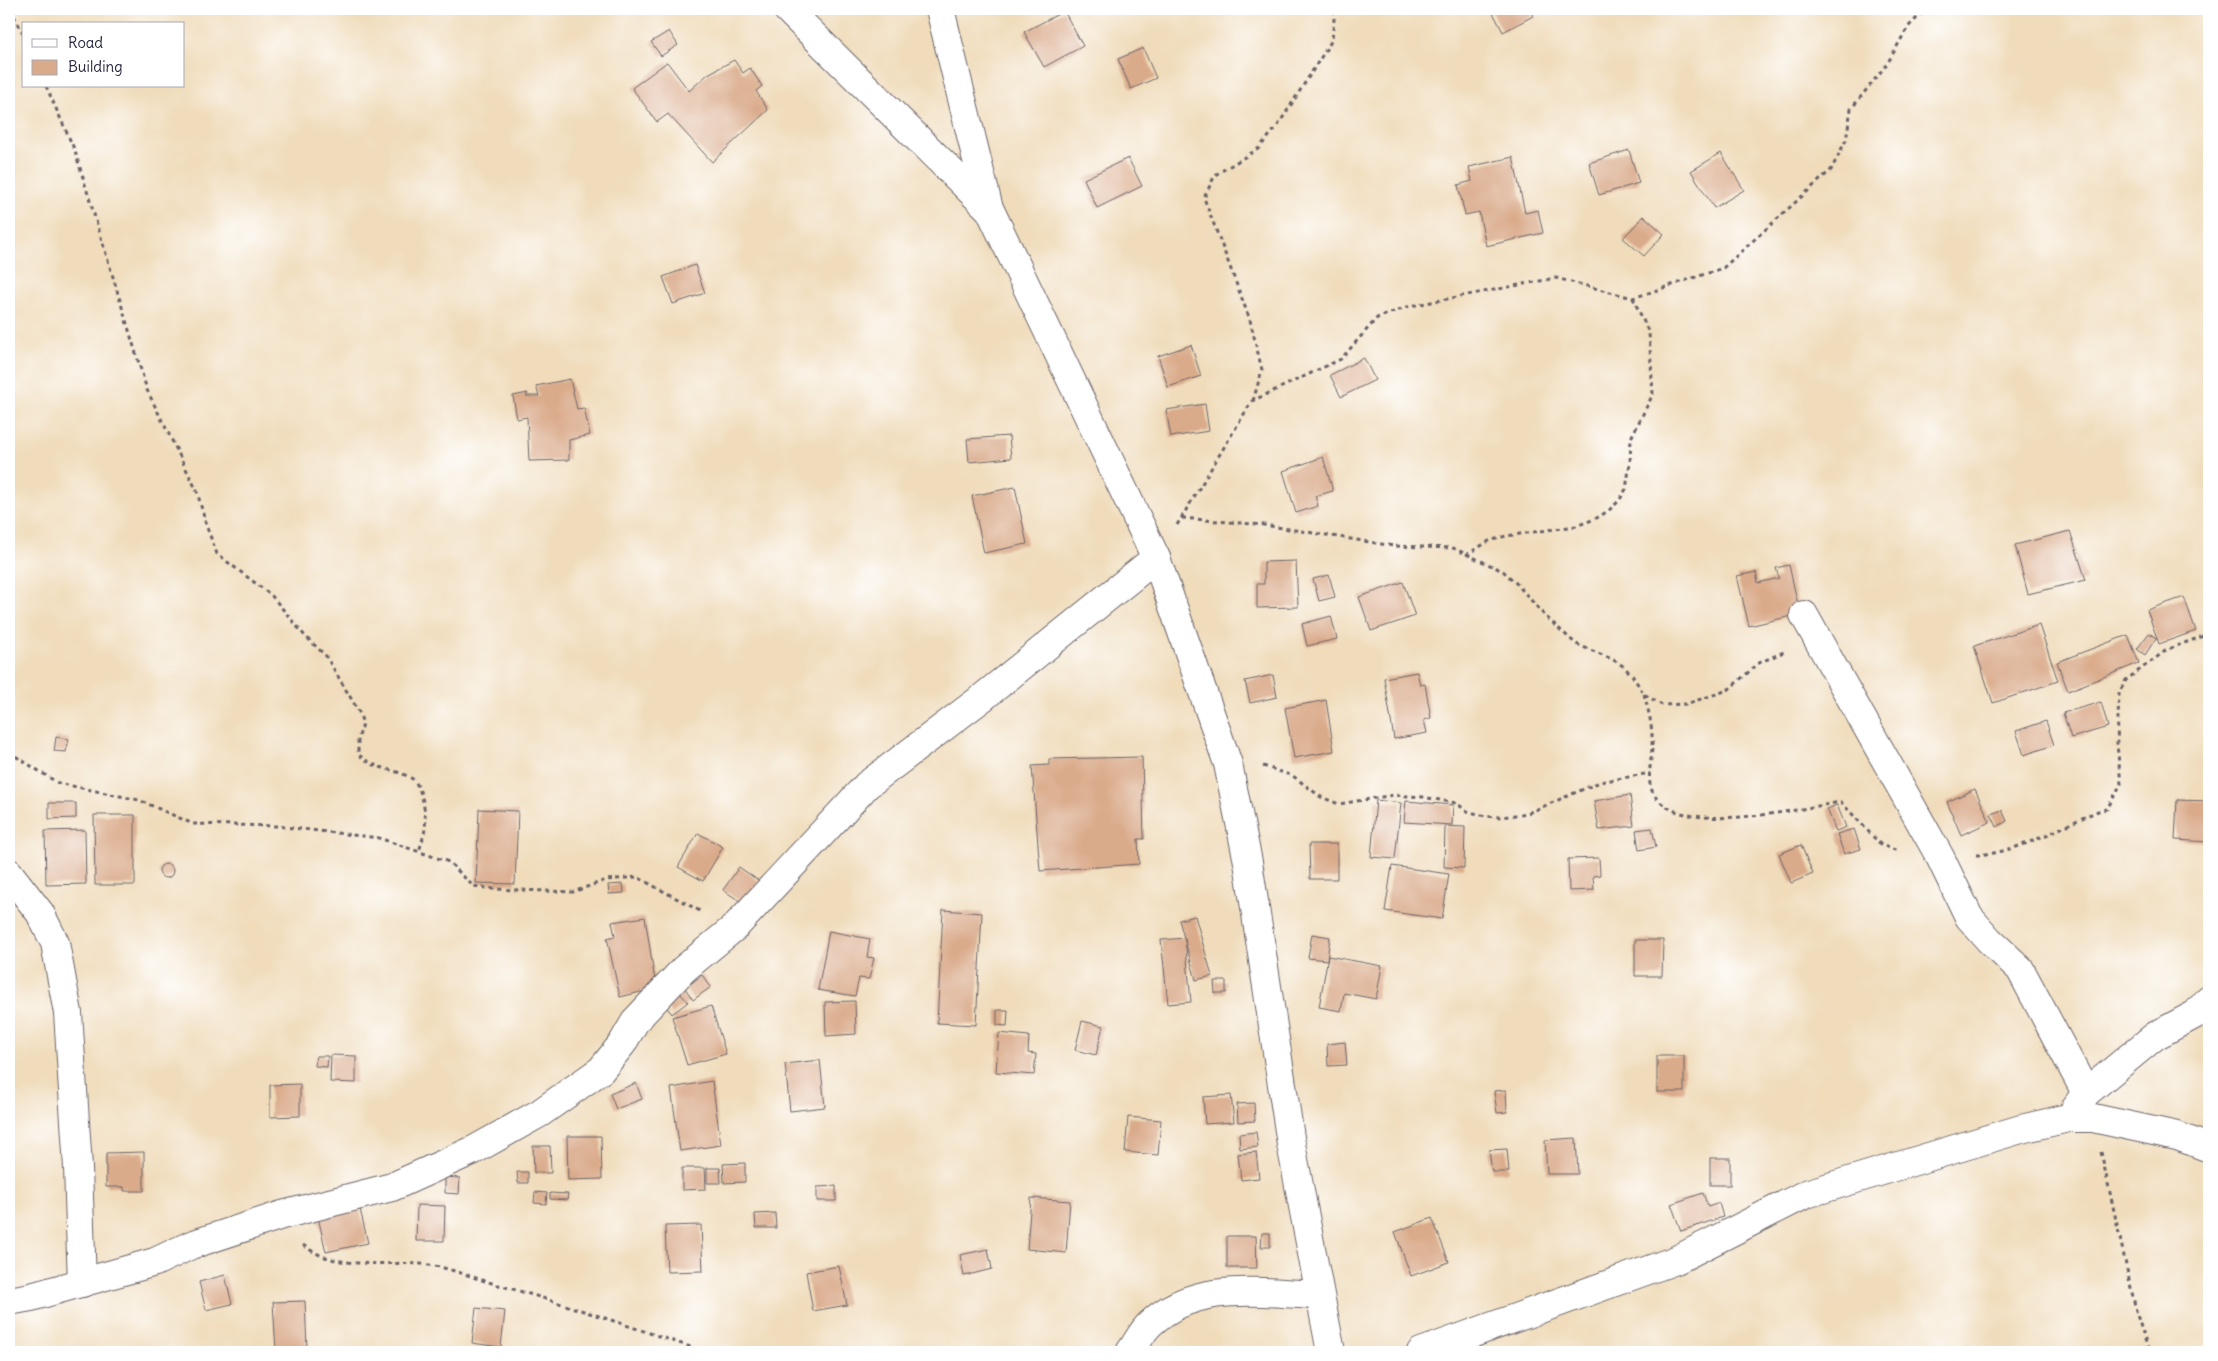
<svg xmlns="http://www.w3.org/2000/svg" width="2218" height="1361" viewBox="0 0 2218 1361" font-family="Delius,sans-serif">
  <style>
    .building { fill: #daab8b }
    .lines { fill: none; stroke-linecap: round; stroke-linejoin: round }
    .street-casing { stroke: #6a6368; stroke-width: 30 }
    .secondary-casing { stroke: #6a6368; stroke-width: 30 }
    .path { stroke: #6a6368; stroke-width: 3; stroke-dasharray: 4 4; stroke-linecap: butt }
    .street { stroke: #fff; stroke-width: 28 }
    .secondary { stroke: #fff; stroke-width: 28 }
  </style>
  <rect width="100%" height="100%" fill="#fff"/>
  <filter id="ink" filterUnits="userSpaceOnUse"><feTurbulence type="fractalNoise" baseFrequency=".02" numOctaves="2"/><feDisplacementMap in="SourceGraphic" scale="10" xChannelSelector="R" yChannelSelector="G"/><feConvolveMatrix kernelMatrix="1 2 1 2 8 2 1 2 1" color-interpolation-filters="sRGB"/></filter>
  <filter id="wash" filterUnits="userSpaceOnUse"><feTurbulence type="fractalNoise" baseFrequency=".0096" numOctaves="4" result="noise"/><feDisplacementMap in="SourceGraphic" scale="20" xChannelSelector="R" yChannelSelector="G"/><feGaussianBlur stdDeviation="1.12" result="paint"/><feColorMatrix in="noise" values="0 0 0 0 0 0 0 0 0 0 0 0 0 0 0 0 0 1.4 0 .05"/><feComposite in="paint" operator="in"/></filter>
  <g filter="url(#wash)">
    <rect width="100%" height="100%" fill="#f0dcbb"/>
    <g id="blocks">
      <g class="building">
        <path d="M1491,9H1530L1533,16L1503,32Z"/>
        <path d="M1064,11L1083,46L1044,67L1024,32Z"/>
        <path d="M669,31L678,45L661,56L651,42Z"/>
        <path d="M1143,48L1156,78L1131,89L1118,59Z"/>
        <path d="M734,60L743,73L750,68L762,86L756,91L768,110L712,162L668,114L657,122L632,88L667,62L689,91L708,74Z"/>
        <path d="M1629,150L1639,183L1599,195L1589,163Z"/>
        <path d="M1721,153L1744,190L1714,208L1691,171Z"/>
        <path d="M1513,157L1525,213L1538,210L1543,233L1486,246L1479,212L1465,215L1458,185L1472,181L1469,167Z"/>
        <path d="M1128,158L1142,186L1097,208L1084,179Z"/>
        <path d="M1644,216L1664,234L1644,256L1623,238Z"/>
        <path d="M695,265L705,293L673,304L663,277Z"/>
        <path d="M1191,345L1201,376L1168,387L1158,356Z"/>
        <path d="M1364,358L1375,380L1341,397L1330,375Z"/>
        <path d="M570,379L577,409L584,408L590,435L569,440V460L529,461L527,417L517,419L513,396L528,393L526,396H539L536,386Z"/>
        <path d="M1205,404L1209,431L1171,437L1166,410Z"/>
        <path d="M1009,436L1011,458L969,462L967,439Z"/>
        <path d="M1323,457L1333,491L1315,496L1318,506L1296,513L1283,471Z"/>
        <path d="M1015,487L1027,544L984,553L972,496Z"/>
        <path d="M2070,531L2086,580L2028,594L2015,545Z"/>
        <path d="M1296,561L1298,607L1257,608V584H1264V562Z"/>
        <path d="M1789,565L1800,614L1749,626L1737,576L1756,572L1758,583L1779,578L1776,568Z"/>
        <path d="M1329,575L1335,597L1319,601L1313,579Z"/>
        <path d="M1403,582L1415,616L1371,631L1359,597Z"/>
        <path d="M2184,597L2196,631L2159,644L2147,610Z"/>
        <path d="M1331,616L1337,639L1307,646L1302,624Z"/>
        <path d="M2039,625L2058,681L1993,703L1974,646Z"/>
        <path d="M2149,633L2156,638L2145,655L2137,649Z"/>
        <path d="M2128,635L2139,663L2068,691L2057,662Z"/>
        <path d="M1417,672L1420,685L1425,684L1431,718L1424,720L1427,733L1394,739L1384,678Z"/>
        <path d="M1273,675L1277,697L1250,703L1245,681Z"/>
        <path d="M1326,700L1334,751L1294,758L1285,708Z"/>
        <path d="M2101,702L2108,727L2071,738L2063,713Z"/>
        <path d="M2046,721L2054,745L2024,755L2016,731Z"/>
        <path d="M56,737L69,739L66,752L54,751Z"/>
        <path d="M1142,757L1144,839H1138L1139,864L1040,871L1032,766L1049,765V759Z"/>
        <path d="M1975,789L1990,822L1961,835L1947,802Z"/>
        <path d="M1630,795L1634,826L1599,830L1594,801Z"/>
        <path d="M1376,800L1401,803L1395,859L1371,857Z"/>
        <path d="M2177,800L2209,801V842L2175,840Z"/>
        <path d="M1406,801L1453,805L1452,825L1404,822Z"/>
        <path d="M49,803H76V818L49,819Z"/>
        <path d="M1837,805L1846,827L1836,831L1827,809Z"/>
        <path d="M479,809L518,811L515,884L476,883Z"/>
        <path d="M2002,810L2007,821L1997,827L1991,814Z"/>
        <path d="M94,815H135V885H95Z"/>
        <path d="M1445,826L1465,827L1464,868L1444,867Z"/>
        <path d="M1652,828L1656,847L1639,850L1636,830Z"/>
        <path d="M1854,829L1861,849L1844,854L1837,834Z"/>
        <path d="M85,830L86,884L46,885L45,831Z"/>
        <path d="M698,833L723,847L703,881L678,867Z"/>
        <path d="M1309,844H1337V879H1310Z"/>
        <path d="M1801,845L1813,874L1791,883L1779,854Z"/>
        <path d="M1599,858L1600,875L1593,876L1594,890L1569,891L1568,859Z"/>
        <circle cx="166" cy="871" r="7"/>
        <path d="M1392,866L1449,874L1442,919L1385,911Z"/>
        <path d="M739,867L759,881L743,903L723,890Z"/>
        <path d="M623,884L624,893L609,894L608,885Z"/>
        <path d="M943,910L982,913L976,1025L937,1023Z"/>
        <path d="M1195,916L1212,976L1196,980L1179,920Z"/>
        <path d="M645,917L655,981H652L653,989L620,997L607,938L615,936L612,922Z"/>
        <path d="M829,931L870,939L867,957L874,958L869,979L859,978L855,996L818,990Z"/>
        <path d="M1312,934L1330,937L1327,960L1308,958Z"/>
        <path d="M1185,938L1191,1002L1168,1004L1161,940Z"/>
        <path d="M1635,940H1663L1662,976H1635Z"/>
        <path d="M1328,956L1382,966L1376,999L1344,993L1341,1011L1319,1007Z"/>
        <path d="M702,975L711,987L693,1000L685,988Z"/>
        <path d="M1214,981H1226V993H1215Z"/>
        <path d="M680,993L688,1002L672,1014L664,1004Z"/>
        <path d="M855,1001L856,1034L826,1036L825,1002Z"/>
        <path d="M711,1006L726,1054L687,1065L672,1017Z"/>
        <path d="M997,1010H1008L1007,1026L997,1025Z"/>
        <path d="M1082,1021L1103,1026L1096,1055L1075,1050Z"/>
        <path d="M999,1033L1029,1036L1028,1053L1036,1054L1034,1075L996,1072Z"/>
        <path d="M1345,1042L1347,1065L1328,1066L1327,1044Z"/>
        <path d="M331,1055L356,1056V1083L330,1082Z"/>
        <path d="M316,1056H328L327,1067L315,1066Z"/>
        <rect x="1657" y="1056" width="27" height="36"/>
        <path d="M820,1060L825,1107L790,1111L785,1064Z"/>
        <path d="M712,1081L721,1145L680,1151L671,1088Z"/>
        <path d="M636,1083L642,1099L616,1109L610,1094Z"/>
        <path d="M300,1084V1116L270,1117V1085Z"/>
        <path d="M1506,1090L1507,1112L1497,1113L1494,1091Z"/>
        <path d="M1231,1095L1234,1122L1205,1124L1203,1097Z"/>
        <path d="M1254,1103L1255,1121L1238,1122L1237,1104Z"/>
        <path d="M1128,1117L1161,1120L1158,1155L1125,1152Z"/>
        <path d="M1256,1132L1258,1147L1240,1149L1239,1134Z"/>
        <path d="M567,1136H601L602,1179L568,1180Z"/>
        <path d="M1576,1138L1578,1174H1547L1545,1140Z"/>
        <path d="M533,1146H550L551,1173H534Z"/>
        <path d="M1507,1149L1509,1172H1492L1489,1150Z"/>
        <path d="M144,1152V1191H124V1187H106V1153Z"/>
        <path d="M1256,1152L1259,1178L1241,1180L1238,1154Z"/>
        <rect x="1710" y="1158" width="20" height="27"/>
        <path d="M745,1163V1182L724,1183L723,1164Z"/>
        <path d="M682,1168H705L706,1189L682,1190Z"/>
        <path d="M707,1168H720L721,1183H707Z"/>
        <path d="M517,1172H528V1183H518Z"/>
        <path d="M445,1177L460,1178L459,1194L445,1193Z"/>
        <path d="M836,1186V1201H817V1187Z"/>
        <path d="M535,1192L547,1193L546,1204L534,1203Z"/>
        <path d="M550,1193L568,1194L567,1200L550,1199Z"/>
        <path d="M1703,1193L1708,1207L1719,1203L1723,1217L1681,1231L1671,1204Z"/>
        <path d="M1031,1198L1070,1201L1066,1253L1027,1249Z"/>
        <path d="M417,1205L445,1206L444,1241H416Z"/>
        <path d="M360,1209L368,1243L326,1252L318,1217Z"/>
        <path d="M775,1213L776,1228H756L755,1214Z"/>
        <path d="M1432,1218L1449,1262L1411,1276L1395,1232Z"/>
        <path d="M701,1225L703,1271L667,1272L665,1226Z"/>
        <path d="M1262,1233H1270V1247H1261Z"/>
        <path d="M1227,1236H1256L1257,1268H1227Z"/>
        <path d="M988,1249L992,1269L964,1276L960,1255Z"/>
        <path d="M839,1266L847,1305L813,1311L806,1272Z"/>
        <path d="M225,1275L232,1304L206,1310L199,1282Z"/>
        <path d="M305,1301L307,1349L276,1351L273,1302Z"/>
        <path d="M476,1308L505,1311L501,1347L472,1343Z"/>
      </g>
    </g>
  </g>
  <g filter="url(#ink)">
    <use href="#blocks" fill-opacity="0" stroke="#6a6368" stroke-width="1"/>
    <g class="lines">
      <g class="street-casing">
        <g id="street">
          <path d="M1804,615L1940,857L1969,917L1989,940L2020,969L2086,1093"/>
          <path d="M9,873L40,913L55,943L68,1013L78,1168L82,1283"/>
          <path d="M2076,1107L2086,1093L2155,1036L2196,1014L2209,999"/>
          <path d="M9,1301L31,1297L155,1262L191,1245L282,1215L392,1187L474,1150L540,1113L601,1070L622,1044L636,1020L684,969L735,927L867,785L982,698L1156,558"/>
          <path d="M1130,1352C1137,1343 1142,1331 1150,1324C1196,1280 1261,1293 1319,1295"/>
          <path d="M1421,1352L1676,1260L1806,1194L2021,1129L2068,1118H2093L2177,1136L2209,1148"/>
        </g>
      </g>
      <g class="secondary-casing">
        <g id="secondary">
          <path d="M787,9L990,210L1156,558L1228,764L1248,862L1291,1144L1331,1352"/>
          <path d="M940,9L989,209"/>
        </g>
      </g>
      <g class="path">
        <path d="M10,9L22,31L24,42"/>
        <path d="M46,86L75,151L147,390L197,491L206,525L217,554L271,595L305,636L326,656L359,712L363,724L358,739V754C378,772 392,767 411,778C422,784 427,817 425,829C424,836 421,844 419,852"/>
        <path d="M1253,401L1262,370L1250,320L1204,198L1215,175L1258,149L1277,127L1332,40L1335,9"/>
        <path d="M1182,518L1264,525L1394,546L1453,548L1503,571L1517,584L1545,616L1576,644L1612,659L1623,666L1632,675L1644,694L1662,705L1686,704L1728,690L1759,663L1786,651"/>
        <path d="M1177,525L1252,401L1341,359L1377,318L1410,306L1556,278L1633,298L1723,268L1831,170L1846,140L1851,109L1887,64L1908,27L1926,9"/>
        <path d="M1466,555L1489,541L1506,536L1576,526L1595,519L1608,511L1619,501L1626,489L1630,463L1631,438L1653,394L1649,333L1633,298"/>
        <path d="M1644,694C1649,712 1653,728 1652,746C1652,759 1647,776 1651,788C1669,841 1801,808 1841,802L1881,845L1898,851"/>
        <path d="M9,752L58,783L139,800L193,824L276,826L379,838L449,862L473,886L493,889L573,892L606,880L637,877L702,912"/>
        <path d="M1263,766L1293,776L1321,797L1339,804L1394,795L1423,797L1456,803L1467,811L1485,816L1502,817L1528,813L1600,782L1650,773"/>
        <path d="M1976,855C2019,853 2060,827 2098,811L2107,809L2121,784L2117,744L2119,693L2126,680L2168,649L2209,634"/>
        <path d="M2101,1152L2137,1315L2149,1352"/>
        <path d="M303,1245C336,1271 382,1261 421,1264C445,1266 471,1277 495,1284C566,1304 635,1328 705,1352"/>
      </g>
      <use href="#street" class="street"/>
      <use href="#secondary" class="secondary"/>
    </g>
  </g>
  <rect width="2218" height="1361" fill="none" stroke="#fff" stroke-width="30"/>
  <rect x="22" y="22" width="162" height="65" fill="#ffffff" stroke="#a7a7b1"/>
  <rect x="32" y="39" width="25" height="8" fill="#ffffff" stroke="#a7a7b1"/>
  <text x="68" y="48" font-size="15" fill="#22223b">Road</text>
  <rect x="32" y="60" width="25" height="15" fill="#daab8b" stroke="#a7a7b1"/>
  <text x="68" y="72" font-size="15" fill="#22223b">Building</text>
</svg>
